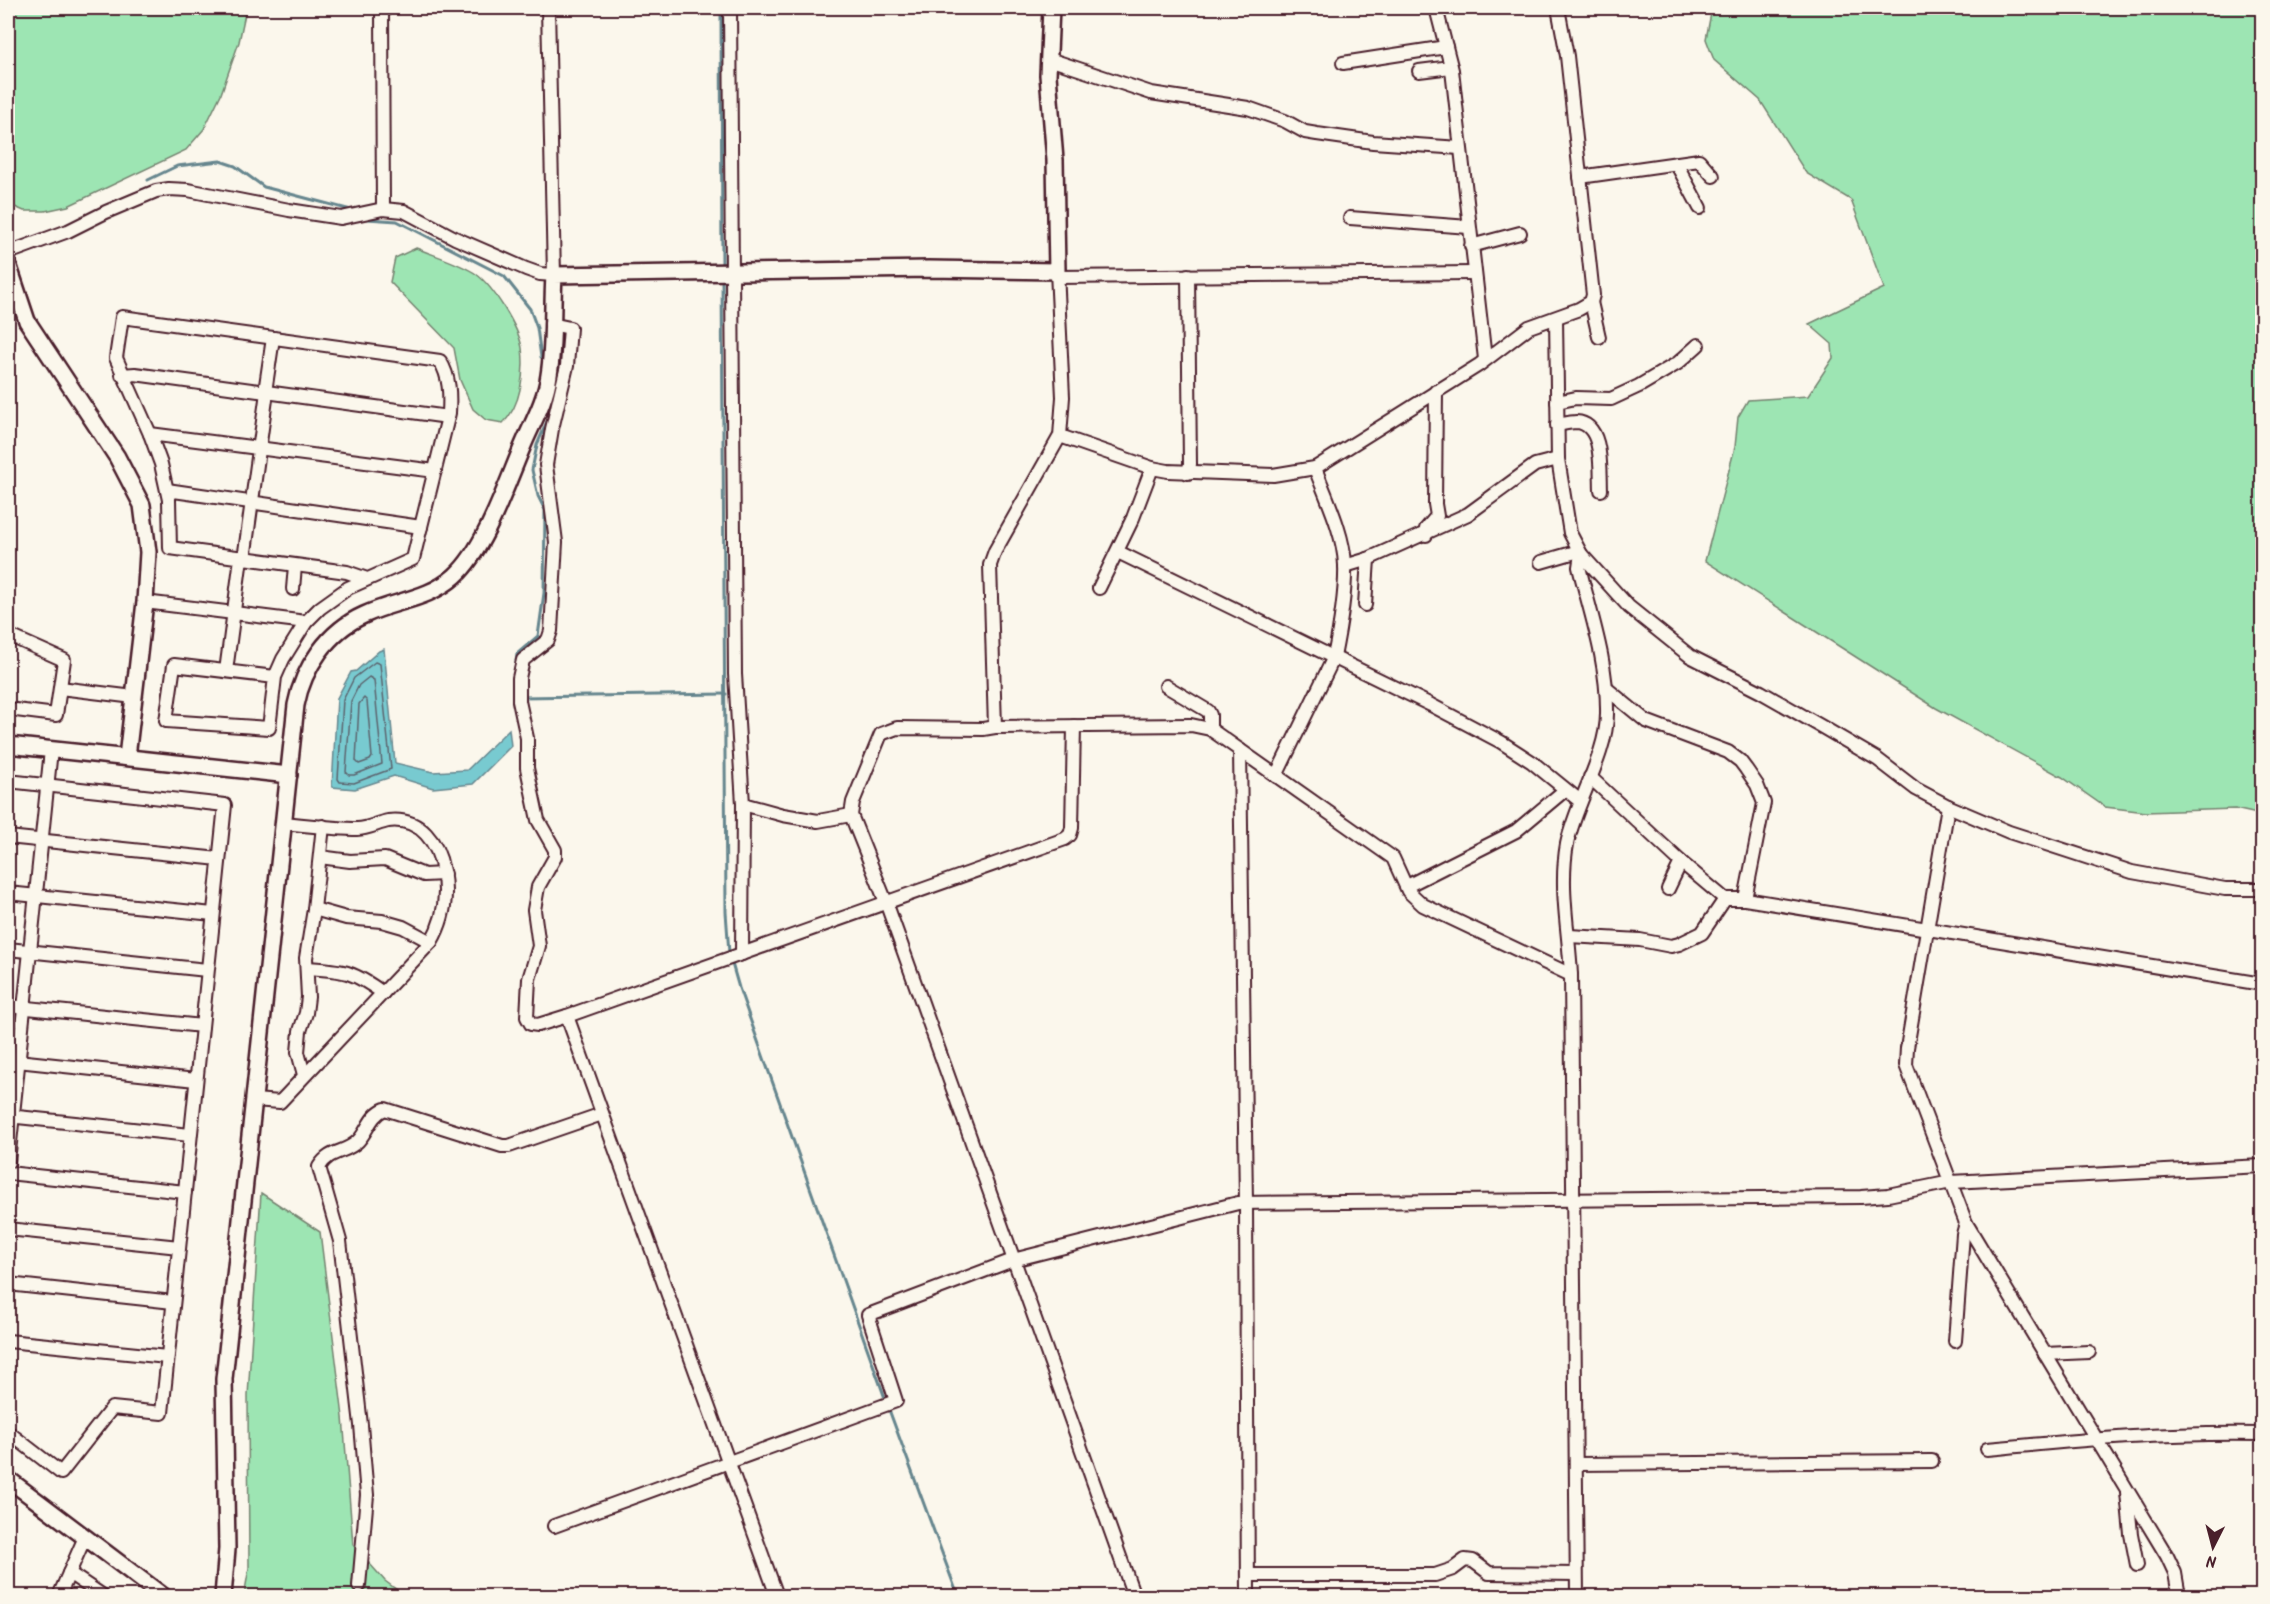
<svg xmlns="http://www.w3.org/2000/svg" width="2270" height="1604" viewBox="0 0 2270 1604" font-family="Kalam,sans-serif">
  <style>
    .green { fill: #9de5b3; stroke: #74826f; stroke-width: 1.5 }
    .water { fill: #78cad0; stroke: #66868e; stroke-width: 1.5 }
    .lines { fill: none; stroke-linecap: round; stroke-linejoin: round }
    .shore { stroke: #5c636d; stroke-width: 1.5 }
    .stream { stroke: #66868e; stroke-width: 3 }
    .minor-casing { stroke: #4a1f2b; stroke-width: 16 }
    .tertiary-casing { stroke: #4a1f2b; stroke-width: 20 }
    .minor { stroke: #fbf7ec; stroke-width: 12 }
    .tertiary { stroke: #fbf7ec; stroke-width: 15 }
  </style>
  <rect width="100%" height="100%" fill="#fbf7ec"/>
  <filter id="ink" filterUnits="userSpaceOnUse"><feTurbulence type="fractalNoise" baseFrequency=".0167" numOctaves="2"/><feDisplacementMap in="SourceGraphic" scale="12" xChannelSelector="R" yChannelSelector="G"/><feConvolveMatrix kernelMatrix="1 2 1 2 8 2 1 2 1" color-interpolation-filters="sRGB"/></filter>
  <g filter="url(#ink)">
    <g class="green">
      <path d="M8,8H245L246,9L239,42L221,94L204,129L186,150L68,206L45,211H24L8,204Z"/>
      <path d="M1712,8H2262V815L2235,809L2146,812L2105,807L2062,777L1936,708L1705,561L1735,447L1738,417L1748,400L1808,396L1833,358L1832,344L1809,324L1884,288L1851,200L1806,173L1760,100L1714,60L1706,39Z"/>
      <path d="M416,248C433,255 462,264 476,274C493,286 519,328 522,348C525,372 521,406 503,423L486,420L473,409L460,380L454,348L390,282L395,258Z"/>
      <path d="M261,1193L320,1232L343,1417L353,1545L385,1581L405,1596H244L249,1568L248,1396Z"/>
    </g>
    <path class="water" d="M384,649L395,763L433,772L467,770L509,729L511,746L473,784L433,788L394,776L355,789L332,787L337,698L351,672L356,671L379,651Z"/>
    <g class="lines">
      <g class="shore">
        <path d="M375,662L380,664L391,769L354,783L340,782L338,779L343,700L354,678Z"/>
        <path d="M369,677L374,680L382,764L354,775H349L346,772L351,701L359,685Z"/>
        <path d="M364,698L367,701L372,757L370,760L359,764L356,761L359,704Z"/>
      </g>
      <g class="stream">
        <path d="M721,8L722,267"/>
        <path d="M148,180L177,166L220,161L235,166L264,187L351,210"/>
        <path d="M367,219L397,221L504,276L530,309L537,328L541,357"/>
        <path d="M722,276L726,912L729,953"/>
        <path d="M514,677L517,654L538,636L544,593L545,510L538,496L532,470L537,445L548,419"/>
        <path d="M521,697L726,694"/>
        <path d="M731,960L739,988L886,1401"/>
        <path d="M888,1407L958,1596"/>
        <path d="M2256,1596L2262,1576"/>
      </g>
      <g class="minor-casing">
        <g id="minor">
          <path d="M382,8L383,209"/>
          <path d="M730,8L735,674L743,804L742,954"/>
          <path d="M1436,8L1452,70L1485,359"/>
          <path d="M1049,59L1151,93L1248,108L1285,121L1305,132L1317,134L1373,142L1460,148"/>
          <path d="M1343,63L1446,47"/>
          <path d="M1419,71L1451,67"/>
          <path d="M1676,163L1700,208"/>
          <path d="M1580,177L1699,160L1713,176"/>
          <path d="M1350,218L1469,227"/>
          <path d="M1471,246L1520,233"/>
          <path d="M8,253L68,231L106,212L156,191L169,189L188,190L289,210L341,218L383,209L404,211L455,238L526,269L540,274L554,275L548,8"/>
          <path d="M1188,275L1190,464L1188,473"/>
          <path d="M1057,277L1474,273"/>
          <path d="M1591,302L1599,337"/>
          <path d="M1556,318L1558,459L1570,533L1581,554L1579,567C1591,615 1608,664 1607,714C1607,754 1576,802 1567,844C1559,888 1569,931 1571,975L1577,1596"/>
          <path d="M551,324L570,328L567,366L552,429L546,465L556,542L551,631L548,640L523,660L519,678V701L527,738V768L538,820L555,850V857L538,887L534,910L539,946L529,979L527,1017L531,1024L538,1025L567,1016L1065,839L1070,835L1072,828L1074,726"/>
          <path d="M122,375L135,374L448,417"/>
          <path d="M265,392L273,338"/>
          <path d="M1557,402L1576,398L1611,399L1639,386L1678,363L1698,345"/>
          <path d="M1557,425C1563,424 1570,422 1576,422C1604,423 1600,471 1601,490"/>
          <path d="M150,434L435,471"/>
          <path d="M1060,436L1152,468L1168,471L1273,475L1315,468L1479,365L1529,327L1579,309L1591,302L1593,295L1567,56L1558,8"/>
          <path d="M167,490L421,527"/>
          <path d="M1426,535V529L1437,516L1435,504L1436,391"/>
          <path d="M1118,552L1431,705L1501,742L1532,762L1580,801"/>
          <path d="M1581,554L1629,607L1690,656L1761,692L1824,728L1877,759L1916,789L1948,806L2009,832L2132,872L2225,889H2262"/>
          <path d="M244,559L267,392"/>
          <path d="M1541,562L1579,551"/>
          <path d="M1345,566L1368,559L1468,514L1535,465L1558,459"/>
          <path d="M1099,588L1133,518L1152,468"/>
          <path d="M293,589L295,566"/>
          <path d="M145,602L306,622"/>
          <path d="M1365,605L1368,559"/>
          <path d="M8,635L64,660L56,715L8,709"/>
          <path d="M226,671L241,558"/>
          <path d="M275,677L174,665L166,721L269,728L275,677L283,659L306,622L320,608L348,588L413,559L449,413C450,395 450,377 440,361L122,317L116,358L150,434L161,464L169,500L170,548L347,572L367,579"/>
          <path d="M1166,686L1208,711L1210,715V729"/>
          <path d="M60,688L134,697"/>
          <path d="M1607,689L1646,721L1728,752L1740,761L1746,769L1757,785L1764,803L1745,899"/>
          <path d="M995,727L990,565L995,551L1060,436L1063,397L1057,271"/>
          <path d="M1240,750L1246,1203L1248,1596"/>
          <path d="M1276,776L1334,657C1339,632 1346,590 1345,565C1344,534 1326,497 1315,468"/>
          <path d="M1590,777L1681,862L1725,899H1745L2262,984"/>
          <path d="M8,781L225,805L162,1413L112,1408L61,1473L8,1432"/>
          <path d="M743,804L783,815L818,821L851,815"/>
          <path d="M1948,806L1907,1048L1906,1065L1966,1223L2167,1556L2175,1573L2179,1596"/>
          <path d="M8,837L219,859"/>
          <path d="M320,857L350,861L385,859L424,875L444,874"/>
          <path d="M1407,886L1516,831L1565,790"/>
          <path d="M1668,889L1681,862"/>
          <path d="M8,893L213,914"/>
          <path d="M314,909L346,918L382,921L403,927L431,942"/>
          <path d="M1569,936L1640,940L1671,946L1679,944L1702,933L1725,899"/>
          <path d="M8,949L207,970"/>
          <path d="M307,968C345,971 351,970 383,993"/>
          <path d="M8,1006L202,1026"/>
          <path d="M567,1016L777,1596"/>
          <path d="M8,1060L196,1080"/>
          <path d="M304,1075L298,1052L300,1031L306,1013L308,997L306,958L314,909L323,826"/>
          <path d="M254,1100L280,1102L431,942C444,920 448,897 443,871C438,843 421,817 388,821C378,823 368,829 357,829C333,829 308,825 283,823"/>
          <path d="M8,1116L190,1135"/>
          <path d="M8,1162L51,750"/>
          <path d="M8,1173L185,1192"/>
          <path d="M8,1229L179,1247"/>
          <path d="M8,1284L173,1302"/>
          <path d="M8,1341L167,1357"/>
          <path d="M1955,1341L1963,1234L1966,1223"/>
          <path d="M2045,1354L2089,1352"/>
          <path d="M1987,1449C2079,1440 2170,1432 2262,1434"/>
          <path d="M1576,1464L1932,1461"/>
          <path d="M2127,1492L2131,1534L2137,1565"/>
          <path d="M554,1526L896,1401L868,1315L1013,1260L1238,1203L1861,1197L1888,1195L1951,1182L2262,1166"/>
          <path d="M69,1573L103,1596"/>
          <path d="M1248,1575H1435L1453,1569L1465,1560L1473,1561L1489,1573L1576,1574"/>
          <path d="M359,1586L367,1495L361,1425L340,1241L319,1167C330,1149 345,1154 358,1141C368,1131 370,1115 385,1109L502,1146H509L602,1114"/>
          <path d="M59,1596L85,1537"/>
          <path d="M1134,1596L886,902L851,815L853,802L881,734L897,728L983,729L995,727L1191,725L1210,729L1393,858L1408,891L1423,905L1571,975"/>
        </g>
      </g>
      <g class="tertiary-casing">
        <g id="tertiary">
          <path d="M8,264L27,321L117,457L142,505L148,552L145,602L127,757"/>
          <path d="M8,745L289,775"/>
          <path d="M8,1479L163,1596"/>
          <path d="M223,1596L227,1549L224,1379L296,705C303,668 328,631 364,615C396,600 428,600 455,576C486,548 507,482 524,443C533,422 546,399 549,375C554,345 552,307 554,275L929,269L1057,271L1055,160L1048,75L1051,8"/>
        </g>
      </g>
      <use href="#minor" class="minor"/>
      <use href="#tertiary" class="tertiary"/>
    </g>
  </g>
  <rect width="2270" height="1604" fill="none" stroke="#fbf7ec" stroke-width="30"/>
  <rect x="15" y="15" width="2240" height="1574" fill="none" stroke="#4a1f2b" stroke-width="2" filter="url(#ink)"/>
  <g transform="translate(2213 1547) rotate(186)" stroke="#fbf7ec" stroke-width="4.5" paint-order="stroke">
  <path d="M0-4.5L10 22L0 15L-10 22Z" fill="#4a1f2b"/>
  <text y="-9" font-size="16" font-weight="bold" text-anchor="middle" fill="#4a1f2b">N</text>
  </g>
</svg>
